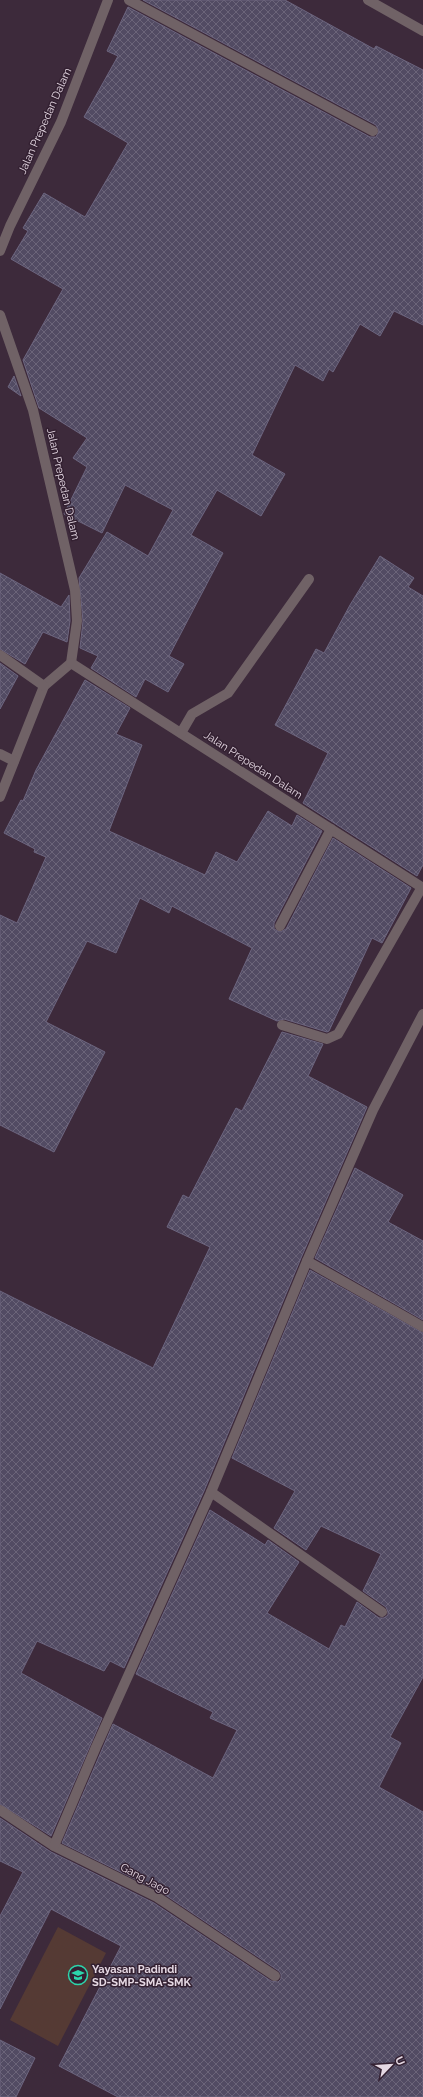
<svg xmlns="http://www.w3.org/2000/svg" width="423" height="2097" viewBox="0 0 423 2097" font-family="Raleway,sans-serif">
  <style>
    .grass { fill: #553a34 }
    .building { fill: url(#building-cross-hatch); stroke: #6c657f }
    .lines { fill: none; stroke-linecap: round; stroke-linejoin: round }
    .lane { stroke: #706266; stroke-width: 10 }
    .street { stroke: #706266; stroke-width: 10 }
    .labels { text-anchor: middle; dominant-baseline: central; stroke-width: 3; stroke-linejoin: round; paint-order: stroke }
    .street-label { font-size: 11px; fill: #e5d8e3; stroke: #332031 }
    .poi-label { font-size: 11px; font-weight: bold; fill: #e5d8e3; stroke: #332031; text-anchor: start }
  </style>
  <defs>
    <pattern id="building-cross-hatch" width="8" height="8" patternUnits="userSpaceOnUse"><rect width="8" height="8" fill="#524b63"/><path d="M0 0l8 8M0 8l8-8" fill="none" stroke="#6b6479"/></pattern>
  </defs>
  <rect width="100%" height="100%" fill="#3d2a3b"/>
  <path class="grass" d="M58,1927L106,1953L58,2046L10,2020Z"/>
  <g class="building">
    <path d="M143,0H285L374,49L376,46L423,70V325L394,311L380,336L360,324L333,372L329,369L323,381L295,365L252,455L285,474L261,516L217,490L191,535L223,553L169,656L184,664L168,692L145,679L136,697L91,668L98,656L80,648L83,621L79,578L107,532L148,556L173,510L125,485L102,533L64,514L87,467L73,458L87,438L39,408L23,360L63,289L11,259L28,231L23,228L44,193L85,217L128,143L84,117L118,56L107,51L128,7L370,137H376L379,131L376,125Z"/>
    <path d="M14,376L21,396L8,387Z"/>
    <path d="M380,556L414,578L408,587L423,596V865L417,876L303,803L328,753L275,725L316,649L324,653L350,605Z"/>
    <path d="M0,573L61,607L69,595L70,621L67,642L43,632L25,664L0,649Z"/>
    <path d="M0,663L18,676L0,709Z"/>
    <path d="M85,680L130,708L116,734L142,745L109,831L205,875L216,852L237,862L268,811L292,826L297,815L322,831L274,923V929L280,932L286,929L333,838L411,888L382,943L372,938L329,1031L327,1032L284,1019L277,1021L229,999L252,948L172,906L169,913L140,898L116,953L87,941L46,1022L105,1052L54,1152L0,1125V915L17,923L46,857L34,852L35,849L4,833L21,800L23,801L36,770Z"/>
    <path d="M282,1032L323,1044L308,1076L367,1107L301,1258L204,1491L124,1668L110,1661L104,1671L37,1641L21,1673L102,1718L51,1836L0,1804V1291L153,1368L210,1247L167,1227L183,1195L189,1198L236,1108L242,1111Z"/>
    <path d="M355,1168L403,1195L388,1222L423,1241V1320L315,1258Z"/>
    <path d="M310,1270L423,1333V1677L390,1737L401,1743L379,1787L423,1812V2097H118L59,2066L121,1946L51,1909L0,2009V1916L23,1872L0,1861V1818L51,1852L154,1903L271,1981L278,1982L281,1979V1974L279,1971L161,1892L62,1843L113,1724L213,1778L237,1730L210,1718L213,1712L136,1674L210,1510L265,1545L268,1540L299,1562L267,1613L329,1649L341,1625L345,1627L357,1602L379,1618H384L388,1615V1612L386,1607L363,1591L381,1554L321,1526L306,1550L274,1528L295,1491L232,1458Z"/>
    <path d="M0,2040L35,2058L16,2097H0Z"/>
  </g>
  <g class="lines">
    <path class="lane" d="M282,1025L327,1039L338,1034L422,887"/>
    <g class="street">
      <path d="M129,0L373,131"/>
      <path d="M368,0L423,31"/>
      <path d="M0,251L10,226L61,122L108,0"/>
      <path d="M0,315L33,410L75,590L77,621L71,663L44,686L0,797"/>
      <path d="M0,655L44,686"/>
      <path d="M71,663L423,888"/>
      <path d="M181,733L192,714L228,693L309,579"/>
      <path d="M0,754L14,761"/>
      <path d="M280,926L331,829"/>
      <path d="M307,1261L423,1327"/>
      <path d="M211,1492L382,1612"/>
      <path d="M0,1810L54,1846L157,1897L275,1976"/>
      <path d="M54,1846L96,1747L211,1492L307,1261L373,1110L423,1014"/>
    </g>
  </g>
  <defs>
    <g id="school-ring" transform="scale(1)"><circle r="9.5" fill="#332031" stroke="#2cd5ab" stroke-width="1.5"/><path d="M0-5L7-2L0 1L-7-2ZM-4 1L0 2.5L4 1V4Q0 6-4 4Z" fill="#2cd5ab"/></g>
  </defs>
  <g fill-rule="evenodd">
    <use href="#school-ring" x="78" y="1975"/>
  </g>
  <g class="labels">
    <g class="street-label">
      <text transform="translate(45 121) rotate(-66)">Jalan Prepedan Dalam</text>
      <text transform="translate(63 484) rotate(77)">Jalan Prepedan Dalam</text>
      <text transform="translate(253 765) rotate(33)">Jalan Prepedan Dalam</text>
      <text transform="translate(145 1879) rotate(28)">Gang Jago</text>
    </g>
    <g class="poi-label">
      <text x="92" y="1969">Yayasan Padindi<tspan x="92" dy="13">SD-SMP-SMA-SMK</tspan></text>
    </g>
  </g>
  <g transform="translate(391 2065) rotate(65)" stroke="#332031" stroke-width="3" paint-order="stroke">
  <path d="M0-3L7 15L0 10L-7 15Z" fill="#e5d8e3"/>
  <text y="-6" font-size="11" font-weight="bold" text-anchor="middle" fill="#e5d8e3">U</text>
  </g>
</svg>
